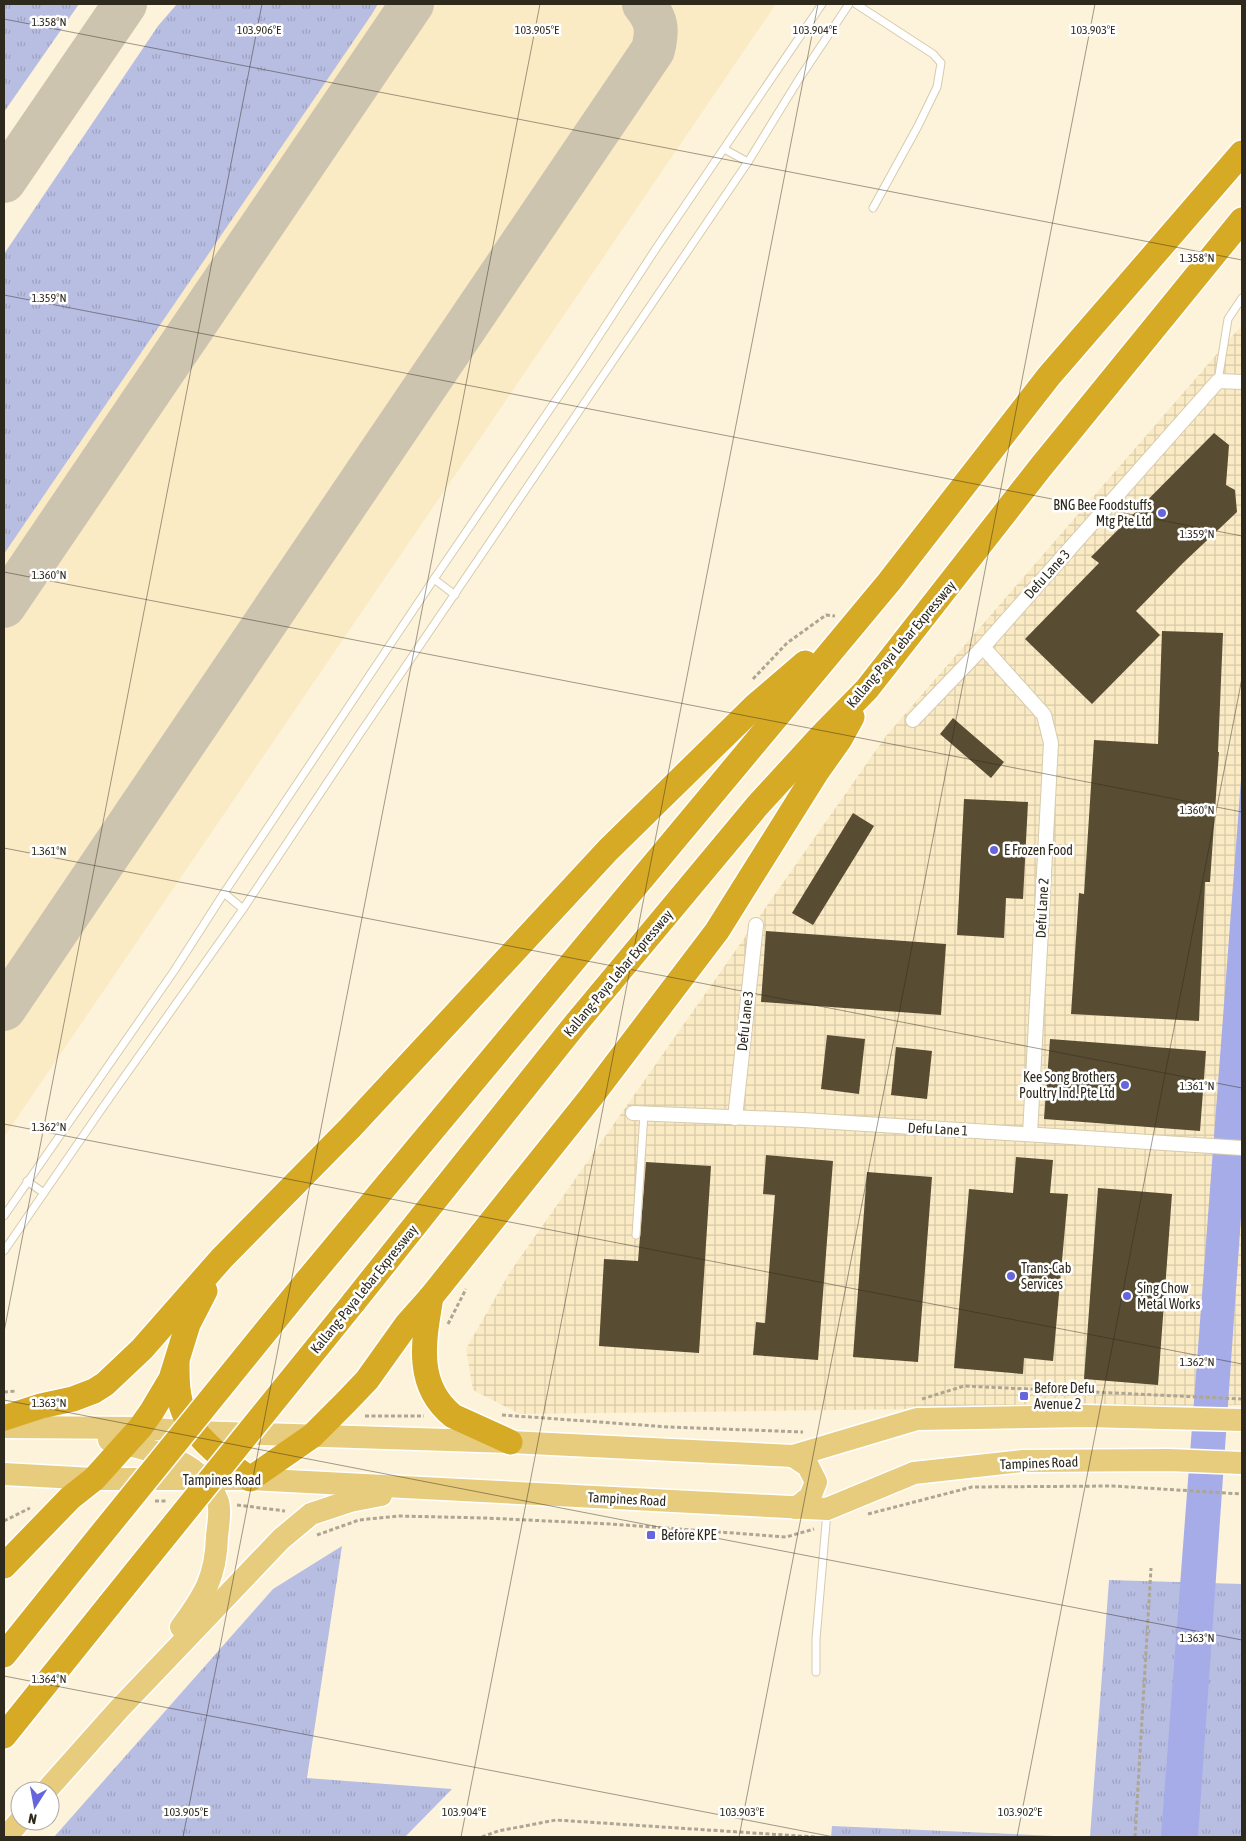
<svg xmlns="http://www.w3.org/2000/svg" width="1246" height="1841" viewBox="0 0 1246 1841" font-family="'Asap Condensed',sans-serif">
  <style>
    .built { fill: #fbebc5 }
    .industrial { fill: url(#industrial-grid) }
    .grass { fill: url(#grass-tufts) }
    .water { fill: #a6ace7 }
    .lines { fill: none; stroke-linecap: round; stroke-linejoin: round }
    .taxiway { stroke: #cdc4af; stroke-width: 44 }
    .building { fill: #584d33 }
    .lane-casing { stroke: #d7cbad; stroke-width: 9 }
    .street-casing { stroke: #d7cbad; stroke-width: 16 }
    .primary-casing { stroke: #fff; stroke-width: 25 }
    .highway-casing { stroke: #fff; stroke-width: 28 }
    .path { stroke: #aea693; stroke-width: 3; stroke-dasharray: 4 2.5; stroke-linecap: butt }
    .lane { stroke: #fff; stroke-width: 7 }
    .street { stroke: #fff; stroke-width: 14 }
    .primary { stroke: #e7cc7d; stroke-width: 22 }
    .highway { stroke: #d7aa26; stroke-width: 25 }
    .highway-bridge-casing { stroke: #fff; stroke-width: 28; stroke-linecap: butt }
    .highway-bridge { stroke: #d7aa26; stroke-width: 25 }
    .ticks { fill: none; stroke: #2e291d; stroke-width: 1; stroke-opacity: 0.45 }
    .poi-dot { fill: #6665de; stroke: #fff; stroke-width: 2 }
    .labels { text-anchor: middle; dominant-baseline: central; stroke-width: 5; stroke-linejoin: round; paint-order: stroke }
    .poi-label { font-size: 14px; fill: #2e291d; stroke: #fff; text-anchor: start }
    .street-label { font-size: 14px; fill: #2e291d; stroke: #fff }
    .ticks-label { font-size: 12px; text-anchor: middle; fill: #2e291d; stroke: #fff; stroke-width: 5; stroke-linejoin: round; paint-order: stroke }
  </style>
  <defs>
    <pattern id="industrial-grid" width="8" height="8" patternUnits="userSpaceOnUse" patternTransform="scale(1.25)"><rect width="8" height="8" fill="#fbebc5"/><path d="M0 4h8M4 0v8" fill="none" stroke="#d7caa9"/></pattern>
    <pattern id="grass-tufts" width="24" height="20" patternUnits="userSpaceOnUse" patternTransform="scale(1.25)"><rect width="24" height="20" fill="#b8bde2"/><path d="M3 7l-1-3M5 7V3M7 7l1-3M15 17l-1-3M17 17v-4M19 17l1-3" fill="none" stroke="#9ea2c1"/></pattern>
  </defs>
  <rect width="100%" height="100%" fill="#fdf3db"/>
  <path class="built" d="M378,4H776L4,1137V554L372,14Z"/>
  <path class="industrial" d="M1242,325V1405L520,1414L473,1390L466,1349L510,1272L886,736Z"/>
  <g class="grass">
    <path d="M4,4H79L4,112Z"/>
    <path d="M177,4H378L372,14L4,554V254L158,26Z"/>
    <path d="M342,1546L307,1778L452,1789L405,1837H54L273,1589Z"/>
    <path d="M1109,1580L1242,1584V1837H1090Z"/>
    <path d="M832,1826L1078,1837H831Z"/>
  </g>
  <path class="water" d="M1242,766V1203L1198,1837H1161Z"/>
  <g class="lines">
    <g class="taxiway">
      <path d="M4,181L125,4"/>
      <path d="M4,606L412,4"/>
      <path d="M4,1009L653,50C658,29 657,21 644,4"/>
    </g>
  </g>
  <g class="building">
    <path d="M1214,433L1229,445L1226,485L1235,490L1237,512L1183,563L1136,611L1160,635L1092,704L1025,639L1099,563L1091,557Z"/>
    <path d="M1162,631L1223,633L1218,752H1219L1210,882H1205L1199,1021L1071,1014L1079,893L1084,894L1094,740L1158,744Z"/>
    <path d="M953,718L1004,762L991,778L940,734Z"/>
    <path d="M964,799L1028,802L1023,899L1006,898L1004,938L957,935Z"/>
    <path d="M853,813L874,826L813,925L792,913Z"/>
    <path d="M766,931L946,944L941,1015L761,1002Z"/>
    <path d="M827,1035L865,1039L859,1094L821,1089Z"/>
    <path d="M1050,1039L1206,1051L1200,1131L1044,1119Z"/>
    <path d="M896,1047L932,1051L927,1099L891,1095Z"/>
    <path d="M766,1155L833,1161L818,1360L753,1355L756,1322L765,1323L775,1195L763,1194Z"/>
    <path d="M1016,1157L1053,1160L1050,1193L1068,1194L1053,1361L1024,1358L1023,1374L954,1368L969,1189L1013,1193Z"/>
    <path d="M646,1162L711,1166L699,1353L599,1346L604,1259L638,1261Z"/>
    <path d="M867,1172L932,1177L918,1362L853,1357Z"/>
    <path d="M1098,1188L1172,1194L1158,1385L1084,1379Z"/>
  </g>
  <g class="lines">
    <g class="lane-casing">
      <g id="lane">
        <path d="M856,4L933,54L941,63L937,87L918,126L873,208"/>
        <path d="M724,149L748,162"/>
        <path d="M1218,381L1228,319L1242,298"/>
        <path d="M434,579L455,595"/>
        <path d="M224,893L243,909"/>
        <path d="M27,1181L44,1193"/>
        <path d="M4,1216L174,971L224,893L434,579L580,365L657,247L822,4"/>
        <path d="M636,1235L644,1114"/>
        <path d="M4,1251L103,1107L243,909L357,738L748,162L799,79L849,4"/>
        <path d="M816,1672V1639L827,1512"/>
      </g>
    </g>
    <g class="street-casing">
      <g id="street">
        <path d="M983,647L1044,715L1051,743L1030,1134"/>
        <path d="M913,720L983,647L1218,381L1242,382"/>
        <path d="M633,1113L803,1120L1242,1148"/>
        <path d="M735,1118L756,925"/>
      </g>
    </g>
    <g class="primary-casing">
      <g id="primary">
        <path d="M4,1427L140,1428L197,1432L510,1442L793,1456L917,1419L1086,1416L1242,1420"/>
        <path d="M109,1440C149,1450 201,1458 218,1502C221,1511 218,1526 217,1536C216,1576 205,1595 181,1627"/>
        <path d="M793,1456L808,1466L816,1482L810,1497L796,1508"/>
        <path d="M4,1474L94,1479H250L827,1509L914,1473L1023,1461L1168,1460L1242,1463"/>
        <path d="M46,1791L119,1709L281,1539L311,1514L350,1501L381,1495"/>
        <path d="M6,1837L20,1821"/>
      </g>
    </g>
    <g class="highway-casing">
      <g id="highway">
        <path d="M305,1283L889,582L1049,376L1242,153"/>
        <path d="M431,1297C424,1339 414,1385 453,1416L510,1442"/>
        <path d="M353,1303L573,1027L757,806L822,735L867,689L1040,468L1242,220"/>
        <path d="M177,1363C177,1380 177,1396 184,1413C194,1437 229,1464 250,1479L312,1436L347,1401L367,1380L407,1324L431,1297L591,1097L717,931L816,773L840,739L852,717"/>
        <path d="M4,1418L41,1406L73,1399L94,1391L105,1384L142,1349L222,1258L350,1128L608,850L756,705L805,663"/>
        <path d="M4,1566L70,1498L94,1479L140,1428L152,1411L171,1379L188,1324L205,1291"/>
        <path d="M4,1655L61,1584"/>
        <path d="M4,1736L110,1604"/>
      </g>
    </g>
    <g class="path">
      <path d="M753,679L787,643L826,615L835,616"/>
      <path d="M448,1324L466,1289"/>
      <path d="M4,1392L16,1391"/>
      <path d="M922,1399L964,1386L1242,1399"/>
      <path d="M502,1415L669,1427L803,1432"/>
      <path d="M365,1416H424"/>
      <path d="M155,1501H168"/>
      <path d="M237,1505L285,1511"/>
      <path d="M868,1514L972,1487L1113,1486L1242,1494"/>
      <path d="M4,1521L30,1508"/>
      <path d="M317,1535L359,1520L399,1516L485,1518L611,1524L786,1537L814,1529"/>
      <path d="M50,1814L56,1807"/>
      <path d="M38,1828L44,1821"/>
      <path d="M482,1837L498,1831L556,1820L815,1837"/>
      <path d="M1135,1837L1151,1568"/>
    </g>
    <use href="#lane" class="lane"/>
    <use href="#street" class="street"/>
    <use href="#primary" class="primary"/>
    <use href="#highway" class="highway"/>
    <g class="highway-bridge-casing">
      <g id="highway-bridge">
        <path d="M61,1584L305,1283"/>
        <path d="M110,1604L353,1303"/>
      </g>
    </g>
    <use href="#highway-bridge" class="highway-bridge"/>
  </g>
  <path class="ticks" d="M4,19L1242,260M4,295L1242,536M4,572L1242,812M4,848L1242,1088M4,1124L1242,1364M4,1332L262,4M4,1400L1242,1640M4,1676L834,1837M183,1837L540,4M461,1837L818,4M739,1837L1095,4M1017,1837L1242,678"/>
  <g class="poi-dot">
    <circle cx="1162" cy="513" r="5"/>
    <circle cx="994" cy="850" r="5"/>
    <circle cx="1125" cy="1085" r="5"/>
    <circle cx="1011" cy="1276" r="5"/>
    <circle cx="1127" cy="1296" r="5"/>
    <rect x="1019" y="1391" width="10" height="10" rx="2.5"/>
    <rect x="646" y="1530" width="10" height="10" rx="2.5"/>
  </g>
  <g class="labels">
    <g class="poi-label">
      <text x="1152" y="505" text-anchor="end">BNG Bee Foodstuffs<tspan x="1152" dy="16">Mtg Pte Ltd</tspan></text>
      <text x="1004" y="850">E Frozen Food</text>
      <text x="1115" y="1077" text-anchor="end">Kee Song Brothers<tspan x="1115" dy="16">Poultry Ind. Pte Ltd</tspan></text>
      <text x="1021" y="1268">Trans-Cab<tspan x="1021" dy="16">Services</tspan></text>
      <text x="1137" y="1288">Sing Chow<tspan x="1137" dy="16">Metal Works</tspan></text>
      <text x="1034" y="1388">Before Defu<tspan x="1034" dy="16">Avenue 2</tspan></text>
      <text x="661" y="1535">Before KPE</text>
    </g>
    <g class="street-label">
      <text transform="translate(1047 574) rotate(-48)">Defu Lane 3</text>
      <text transform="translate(901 644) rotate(-50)">Kallang-Paya Lebar Expressway</text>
      <text transform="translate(1042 908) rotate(-87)">Defu Lane 2</text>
      <text transform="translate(618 973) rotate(-50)">Kallang-Paya Lebar Expressway</text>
      <text transform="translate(745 1021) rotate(-84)">Defu Lane 3</text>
      <text transform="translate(938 1129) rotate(3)">Defu Lane 1</text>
      <text transform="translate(364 1289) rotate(-51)">Kallang-Paya Lebar Expressway</text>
      <text transform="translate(1039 1463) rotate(-2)">Tampines Road</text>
      <text x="222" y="1480">Tampines Road</text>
      <text transform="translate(627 1499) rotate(3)">Tampines Road</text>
    </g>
  </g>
  <g class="ticks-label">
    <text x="49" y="26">1.358°N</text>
    <text x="259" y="34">103.906°E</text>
    <text x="537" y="34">103.905°E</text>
    <text x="815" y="34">103.904°E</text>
    <text x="1093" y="34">103.903°E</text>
    <text x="1197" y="262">1.358°N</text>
    <text x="49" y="302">1.359°N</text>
    <text x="1197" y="538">1.359°N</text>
    <text x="49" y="579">1.360°N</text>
    <text x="1197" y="814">1.360°N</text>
    <text x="49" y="855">1.361°N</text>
    <text x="1197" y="1090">1.361°N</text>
    <text x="49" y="1131">1.362°N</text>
    <text x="1197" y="1366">1.362°N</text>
    <text x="49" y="1407">1.363°N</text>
    <text x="1197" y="1642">1.363°N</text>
    <text x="49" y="1683">1.364°N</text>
    <text x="186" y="1816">103.905°E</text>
    <text x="464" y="1816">103.904°E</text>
    <text x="742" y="1816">103.903°E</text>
    <text x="1020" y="1816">103.902°E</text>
  </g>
  <rect width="1246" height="1841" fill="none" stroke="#2e291d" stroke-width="10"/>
  <g transform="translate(35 1806) rotate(191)"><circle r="24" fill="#ffffff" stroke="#aba9a5"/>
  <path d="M0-4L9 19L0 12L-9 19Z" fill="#6665de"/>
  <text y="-8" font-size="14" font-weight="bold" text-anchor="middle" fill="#2e291d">N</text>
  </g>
</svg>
